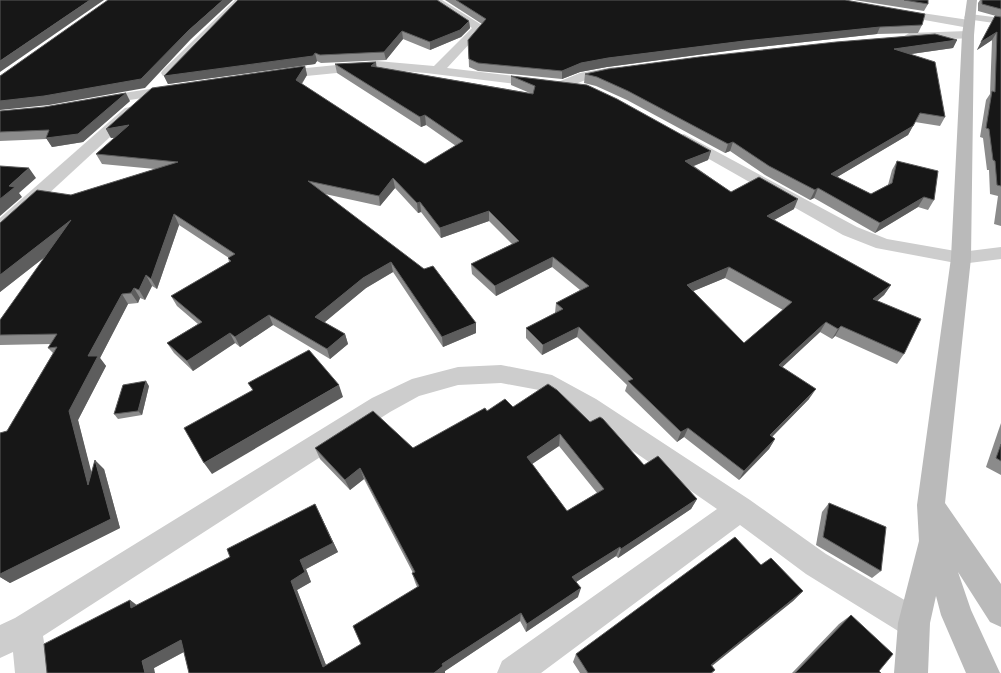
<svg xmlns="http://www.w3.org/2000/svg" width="1001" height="673" viewBox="0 0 1001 673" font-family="'Sofia Sans Condensed',sans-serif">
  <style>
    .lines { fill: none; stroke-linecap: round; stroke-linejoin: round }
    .street { fill: #cdcdcd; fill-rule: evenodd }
    .secondary { fill: #bababa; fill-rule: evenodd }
    .wall { fill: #8b8b8b; fill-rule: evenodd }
    .shaded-wall { fill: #5d5d5d }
    .building { fill: #171717; stroke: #5d5d5d; fill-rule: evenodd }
  </style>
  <rect width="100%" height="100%" fill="#fff"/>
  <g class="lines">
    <g class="street">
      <path d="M235,0H246L173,76H163L161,73L163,70Z"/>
      <path d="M429,0H442L485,27L447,68L540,79L545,80L547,83L545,86L540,87L426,73L377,69L276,79L271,78L269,75L271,72L276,71L377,61L434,66L472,28Z"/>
      <path d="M895,9L969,20L975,24L969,28L891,14L889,12L891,10Z"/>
      <path d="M970,14L1001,18V24L966,19L964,17Z"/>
      <path d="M968,31L972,32L974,35L972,38L909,41L903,37L909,33Z"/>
      <path d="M613,67L618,68L620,71L618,74L588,79L563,89L558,88L556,85L558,82L580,73Z"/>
      <path d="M175,85L180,86L182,89L180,92L98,105L93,104L91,101L93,98L98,97Z"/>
      <path d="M130,107L135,108L137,111L135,114L7,232L0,234V218L125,108Z"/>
      <path d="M684,134L857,227L887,239L961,252L1001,247V259L961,264L876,248L843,235L679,142L676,139L679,136Z"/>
      <path d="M501,365L552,375L596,399L750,500L826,554L925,612L930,623L925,634L914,639L903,634L806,574L740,525L541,673H497L502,661L717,509L578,413L539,390L501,383L458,385L419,396L390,412L43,636L49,673H15L13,652L0,658V625L15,618L372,398L412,379L458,367Z"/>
    </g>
    <path class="secondary" d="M967,0H977L974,35L971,258L945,503L1001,584V627L990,622L958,572L971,610L1000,673H966L941,615L936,596L930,623L928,673H894L898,623L919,541L917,505L951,258L962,35Z"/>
  </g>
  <g class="wall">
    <path d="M238,0L469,21L470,28L461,37L430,50L403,39L386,60L321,63L317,61L315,64L168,84L164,76Z"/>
    <path d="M445,0H845L922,25L918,33L877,34L742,49L607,67L580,72L562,79L478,71L469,67L468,40L482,24Z"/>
    <path d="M854,0H928V4L924,11Z"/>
    <path d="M980,0H1001V226L994,224L998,196L990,194L989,170H987L983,138L980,137L986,100L990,94L992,40L977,50L995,16H996L978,11V3Z"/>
    <path d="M957,40L953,48L911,54L945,117L940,126L915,122L908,135L837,177L871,194L888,185L892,170L897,161L934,200L928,210L918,207L875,233L814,198L810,200L765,175L730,151L725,153L627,100L596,86L584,83L585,74Z"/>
    <path d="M335,64L377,67L530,93L511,85V76L711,151L708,160L694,166L731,192L794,209L774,220L891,285L884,295L877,301L904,354L897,364L835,336L832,339L820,332L782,367L809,399L772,437L775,439L769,449L739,480L684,437L677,442L625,391L627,385L577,337L542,355L526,338V328L555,313L556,303L580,290L552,267L496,296L472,274L471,264L512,244L489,221L441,238L421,212L418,213L395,188L380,206L325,194L476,323V333L443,347L393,272L366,288L324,322L345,334L348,344L330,359L273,325L240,347L235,343L193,371L174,353L167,343L198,324L177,306L171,296L229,262L228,258H229L179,225L157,289L152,286L145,300L140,298L138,303L128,304L100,358L106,366L78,420L91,473L104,469L120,528L10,583L0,577V433L7,431L53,353L48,348L50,344L0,345V320L46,256L0,292V223L71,195L155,169L102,164L96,154L115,138H111L106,129L305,66L307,75L302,84L425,164L456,146L426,125L421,127L337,73ZM725,278L783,310L744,343L693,291Z"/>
    <path d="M130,101L83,142L52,147L47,139L0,141V111Z"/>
    <path d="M149,386L142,415L118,419L114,414Z"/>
    <path d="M513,407L590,422L644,465L697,499L691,509L618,558L616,556L576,582L578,597L526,632L520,621L445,671V673H189L184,652L154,668L130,600L137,605L230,557L315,504L338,552L306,569L311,582L297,590L326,665L361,644L417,587L415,582L412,573H413L364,479L350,490L320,459L315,448H413L487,411ZM559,446L597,493L567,511L532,464Z"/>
    <path d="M1001,423V475L986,467Z"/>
    <path d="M829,503L881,571L872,578L816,545L822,512Z"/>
    <path d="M761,565L803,591L793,601L712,666L715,670L712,673H580L573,662L576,654Z"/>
    <path d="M851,615L879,671L881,673H792L839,624Z"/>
  </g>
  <g class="shaded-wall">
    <path d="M90,0H104L0,72V61Z"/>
    <path d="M223,0H233L191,39L145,88L49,105L0,110V101L188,31Z"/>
    <path d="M469,21L470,28L461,37L430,50V42Z"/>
    <path d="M880,27L877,34L742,49L607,67L580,72L562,79V71L581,63L608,58L744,41Z"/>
    <path d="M402,31L403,39L386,60L384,52Z"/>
    <path d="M997,32L992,40L977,50L981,42Z"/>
    <path d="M957,40L953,48L890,57L894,49Z"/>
    <path d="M315,53L317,61L315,64L168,84L164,76Z"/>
    <path d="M376,62L377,71L371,66Z"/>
    <path d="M305,66L307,75L298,89L296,80Z"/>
    <path d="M126,93L130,101L83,142L52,147L46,138Z"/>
    <path d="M425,115L426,125L421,127L420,117Z"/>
    <path d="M129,125L134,135L111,138L106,129Z"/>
    <path d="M913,126L908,135L827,183L831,174Z"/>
    <path d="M733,142L730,151L725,153L728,144Z"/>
    <path d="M711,151L708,160L683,170L685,161Z"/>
    <path d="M29,168L36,178L19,193L22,197L0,216V199L9,186Z"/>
    <path d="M393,178L395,188L380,206L379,196Z"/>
    <path d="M818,188L814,198L810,200L815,190Z"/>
    <path d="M924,197L918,207L875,233L880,223Z"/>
    <path d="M798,199L794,209L763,226L767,216Z"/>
    <path d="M420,202L421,212L418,213L417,203Z"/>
    <path d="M489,211V221L441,238L440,228Z"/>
    <path d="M174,214L179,225L157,289L151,279Z"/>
    <path d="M71,220L78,231L0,292V275Z"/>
    <path d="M553,257L552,267L496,296L495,286Z"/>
    <path d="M391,262L393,272L366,288L319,327L315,317L363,278Z"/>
    <path d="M729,267L725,278L684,295L687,285Z"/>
    <path d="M146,275L152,286L145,300L139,290Z"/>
    <path d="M891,285L884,295L867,309L873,299Z"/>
    <path d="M134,288L140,298L138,303L131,293Z"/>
    <path d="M122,294L128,304L100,358L106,366L78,420L97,494L88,485L69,411L88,356Z"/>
    <path d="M269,315L273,325L240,347L235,337Z"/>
    <path d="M826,322L820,332L774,375L779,365Z"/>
    <path d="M476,323V333L443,347L442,337Z"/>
    <path d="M841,326L835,336L832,339L838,329Z"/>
    <path d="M579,327L577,337L542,355L543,345Z"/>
    <path d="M230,333L235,343L193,371L187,361Z"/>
    <path d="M345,334L348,344L330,359L327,349Z"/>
    <path d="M146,381L149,386L142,415L138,411Z"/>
    <path d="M339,385L343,397L212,474L204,463Z"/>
    <path d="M816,389L809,399L764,445L770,435Z"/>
    <path d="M688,428L684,437L677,442L681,432Z"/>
    <path d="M560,434L559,446L526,468L527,457Z"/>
    <path d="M775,439L769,449L739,480L744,471Z"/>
    <path d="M95,460L104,469L120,528L10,583L0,577V574L111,519Z"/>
    <path d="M360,468L364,479L350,490L345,480Z"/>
    <path d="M697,499L691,509L618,558L621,549Z"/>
    <path d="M315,504L338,552L306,569L311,582L297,590L329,673L323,667L291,581L300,560Z"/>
    <path d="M620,547L616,556L570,586L572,577Z"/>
    <path d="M581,588L578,597L526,632L527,624Z"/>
    <path d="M803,591L793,601L704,672L711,665Z"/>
    <path d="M130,600L141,609L131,608Z"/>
    <path d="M521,613L520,621L445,671V673H434L442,664Z"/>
    <path d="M181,640L191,648L154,668L155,673H145L142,661Z"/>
  </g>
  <g class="building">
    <path d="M0,0H90L0,61Z"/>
    <path d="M108,0H223L188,31L141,79L44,96L0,101V76Z"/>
    <path d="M238,0H437L469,21L460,30L430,42L402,31L384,52L320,55L315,53L313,56L164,76Z"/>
    <path d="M456,0H845L925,14L922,25L880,27L744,41L608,58L581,63L562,71L478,63L469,59L468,40L486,19Z"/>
    <path d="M904,0H928V4Z"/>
    <path d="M982,0H1001V9L982,4Z"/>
    <path d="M995,16L1001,17V186L997,185L995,161L993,160L989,129L986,128L992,91L995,92L997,32L981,42Z"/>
    <path d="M935,34L957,40L894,49L935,62L945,117L920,113L913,126L831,174L871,194L892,183L897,161L938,171L934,200L924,197L880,223L818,188L815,190L769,166L733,142L728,144L628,91L597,77L585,74L608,69L699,57L836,42Z"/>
    <path d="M376,62L371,66L533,94L535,86L511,76L587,85L617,99L711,151L685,161L731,192L759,177L798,199L767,216L891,285L873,299L921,319L904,354L841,326L838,329L826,322L779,365L816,389L770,435L775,439L744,471L688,428L681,432L628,381L633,379L579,327L543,345L526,328L563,309L556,303L589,286L553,257L495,286L471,264L519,241L489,211L440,228L420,202L417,203L393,178L379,196L308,181L424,269L433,266L476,323L442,337L391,262L363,278L315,317L345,334L327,349L269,315L235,337L230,333L187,361L167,343L202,322L171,296L231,261L228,258L235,254L174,214L151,279L146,275L139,290L134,288L131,293L122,294L88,356H98L69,411L88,485L95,460L111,519L0,574V433L7,431L57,347L48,348L57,334L0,335V320L71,220L0,275V223L37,190L71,195L178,162L96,154L129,125L106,129L152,88L305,66L296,80L425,164L463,141L425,115L420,117L335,64ZM729,267L792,302L744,343L687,285Z"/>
    <path d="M126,93L78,134L46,138L49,130L0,132V111L44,107Z"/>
    <path d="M0,166L29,168L9,186L15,187L0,199Z"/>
    <path d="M309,350L339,385L204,463L184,428L253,390L248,383Z"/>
    <path d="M146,381L138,411L114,414L123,385Z"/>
    <path d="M548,384L557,390L590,422L600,417L603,419L644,465L658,456L697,499L621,549L620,547L572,577L581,588L527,624L521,613L442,664L443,666L434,673H189L181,640L142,661L145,673H47L44,644L130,600L131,608L230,557L227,549L315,504L333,543L300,560L305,572L291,581L323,667L361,644L353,626L419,586L412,573L415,572L360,468L345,480L315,448L373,411L413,448L485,408L487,411L505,399L513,407ZM560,434L604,489L567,511L527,457Z"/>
    <path d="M1001,444V461L996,458Z"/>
    <path d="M829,503L886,527L881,571L823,537Z"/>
    <path d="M735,537L761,565L771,558L803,591L711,665L715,670L711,673H588L576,654Z"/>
    <path d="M851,615L893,654L879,671L881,673H795Z"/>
  </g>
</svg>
